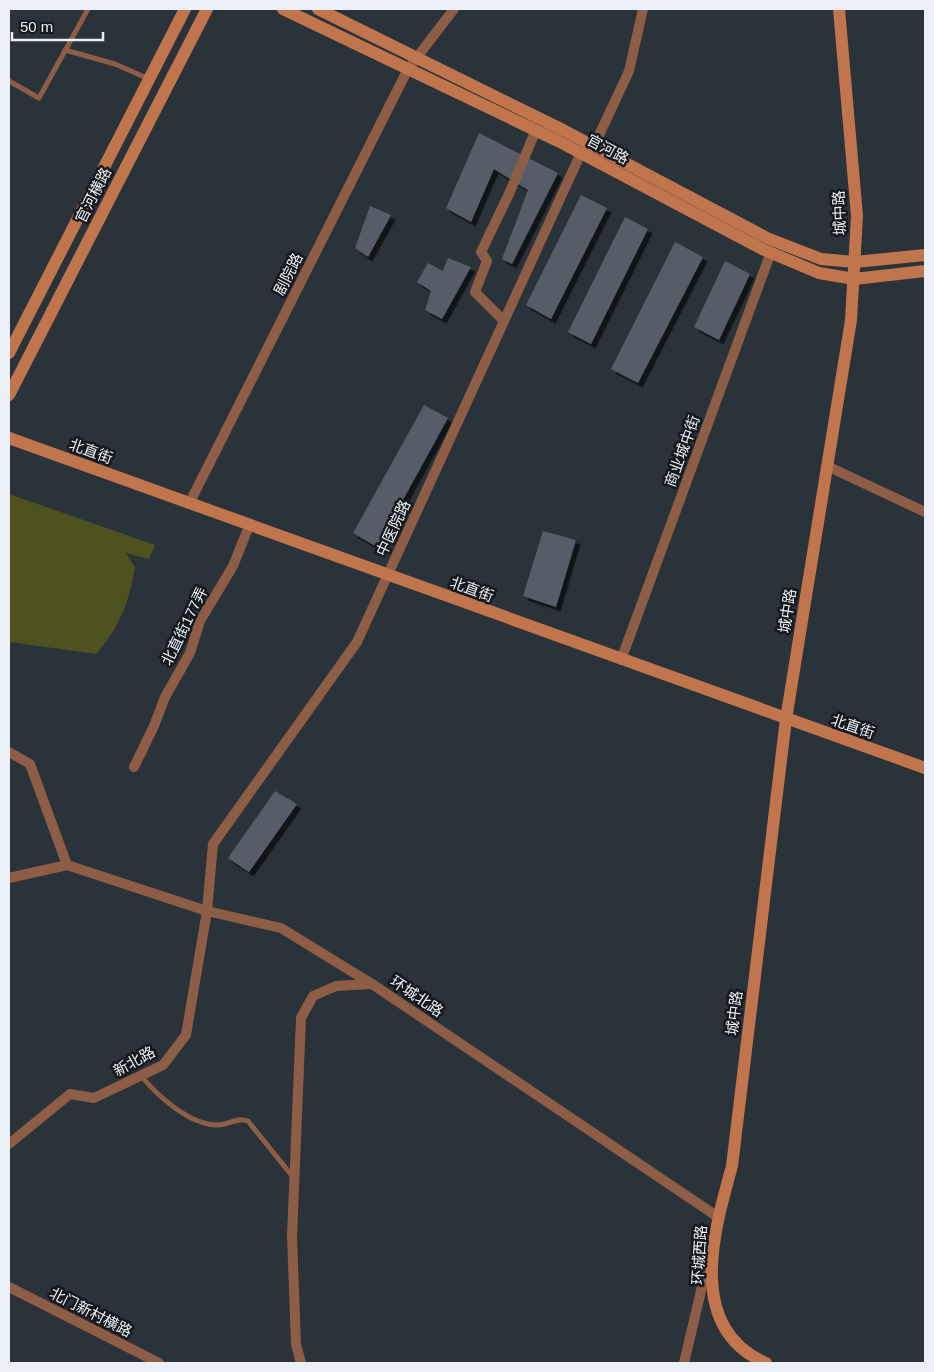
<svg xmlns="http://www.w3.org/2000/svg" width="934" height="1372" viewBox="0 0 934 1372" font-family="Helvetica,'Noto Sans SC',sans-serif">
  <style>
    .green { fill: #4e521f }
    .building { fill: #545d67; filter: url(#shadow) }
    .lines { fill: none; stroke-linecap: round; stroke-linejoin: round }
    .lane { stroke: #8d5e45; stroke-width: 5 }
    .street { stroke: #8d5e45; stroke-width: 10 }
    .secondary { stroke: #c0754d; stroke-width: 12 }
    .labels { text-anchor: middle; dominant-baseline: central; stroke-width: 5; stroke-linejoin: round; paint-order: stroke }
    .street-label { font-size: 15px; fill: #eaf0f5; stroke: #15191d }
  </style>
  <defs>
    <filter id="shadow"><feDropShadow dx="4.5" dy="4.5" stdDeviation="0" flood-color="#0009"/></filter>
  </defs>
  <rect width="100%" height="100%" fill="#2a323a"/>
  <path class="green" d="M9,494L155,545L149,559L126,553L135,567C129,602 120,627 96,654L9,642Z"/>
  <g class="building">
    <path d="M479,133L558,173L512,264L502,259L528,190L494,169L471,222L446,208Z"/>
    <path d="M581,195L607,208L551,319L526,305Z"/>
    <path d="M370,206L391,215L368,257L355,248Z"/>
    <path d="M625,217L648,229L591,344L568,332Z"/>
    <path d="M675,242L703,257L638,383L611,369Z"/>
    <path d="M448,258L471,267L442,319L425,310L431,291L417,282L428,263L443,271Z"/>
    <path d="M725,261L750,274L719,340L694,327Z"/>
    <path d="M424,405L448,418L377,547L353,533Z"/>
    <path d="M543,531L576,540L556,607L523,596Z"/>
    <path d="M275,791L297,804L249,872L228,858Z"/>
  </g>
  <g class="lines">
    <g class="lane">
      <path d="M65,50L115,64L149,79"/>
      <path d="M9,81L39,98L88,9"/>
      <path d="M141,1076C158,1096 189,1125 218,1125C228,1125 238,1117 248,1121L293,1177"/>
    </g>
    <g class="street">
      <path d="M504,321L475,292L487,261L481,252L509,194L536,130"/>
      <path d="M827,466L925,512"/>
      <path d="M189,504L408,69L454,9"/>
      <path d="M621,660L771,252"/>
      <path d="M9,752L30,764L67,865"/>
      <path d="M134,767L154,726L165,697L190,653L200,621L233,566L249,526"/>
      <path d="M67,865L207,911L281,928L372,984L718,1217L717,1223"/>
      <path d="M9,878L67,865"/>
      <path d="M9,1144L70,1094L94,1098L163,1065L186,1035L207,911L213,844L357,642L581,153L594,146L629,71L643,9"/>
      <path d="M9,1287L159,1363"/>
      <path d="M301,1363L296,1344L292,1236L301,1018L313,996L336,986L372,984"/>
      <path d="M684,1363L709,1257"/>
    </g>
    <g class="secondary">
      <path d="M283,9L558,141L762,249L819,273L854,279L925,271"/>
      <path d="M318,9L563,130L767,238L821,259L855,262L925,255"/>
      <path d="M9,353L185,9"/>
      <path d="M9,395L207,9"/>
      <path d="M9,438L925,768"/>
      <path d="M766,1363C685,1328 714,1231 732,1166L786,719L851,320L857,216L839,9"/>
    </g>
  </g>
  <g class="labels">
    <g class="street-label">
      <text transform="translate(608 149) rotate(28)">官河路</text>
      <text transform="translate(93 195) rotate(-63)">官河横路</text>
      <text transform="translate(839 213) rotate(-92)">城中路</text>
      <text transform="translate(288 274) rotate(-63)">剧院路</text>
      <text transform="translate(91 451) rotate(20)">北直街</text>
      <text transform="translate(682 451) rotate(-70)">商业城中街</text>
      <text transform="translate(393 528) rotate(-65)">中医院路</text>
      <text transform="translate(472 589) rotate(20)">北直街</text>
      <text transform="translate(787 611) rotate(-81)">城中路</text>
      <text transform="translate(184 626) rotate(-64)">北直街177弄</text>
      <text transform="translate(853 726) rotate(19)">北直街</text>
      <text transform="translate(417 996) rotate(34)">环城北路</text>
      <text transform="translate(734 1013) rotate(-83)">城中路</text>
      <text transform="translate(134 1061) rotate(-29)">新北路</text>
      <text transform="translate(699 1255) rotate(-86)">环城西路</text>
      <text transform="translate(91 1312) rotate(27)">北门新村横路</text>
    </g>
  </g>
  <rect width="934" height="1372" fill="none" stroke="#eaf0f5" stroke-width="20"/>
  <path d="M12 32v8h91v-8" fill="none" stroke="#eaf0f5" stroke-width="2.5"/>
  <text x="20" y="32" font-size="15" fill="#eaf0f5" stroke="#15191d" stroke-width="4" paint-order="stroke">50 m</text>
</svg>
